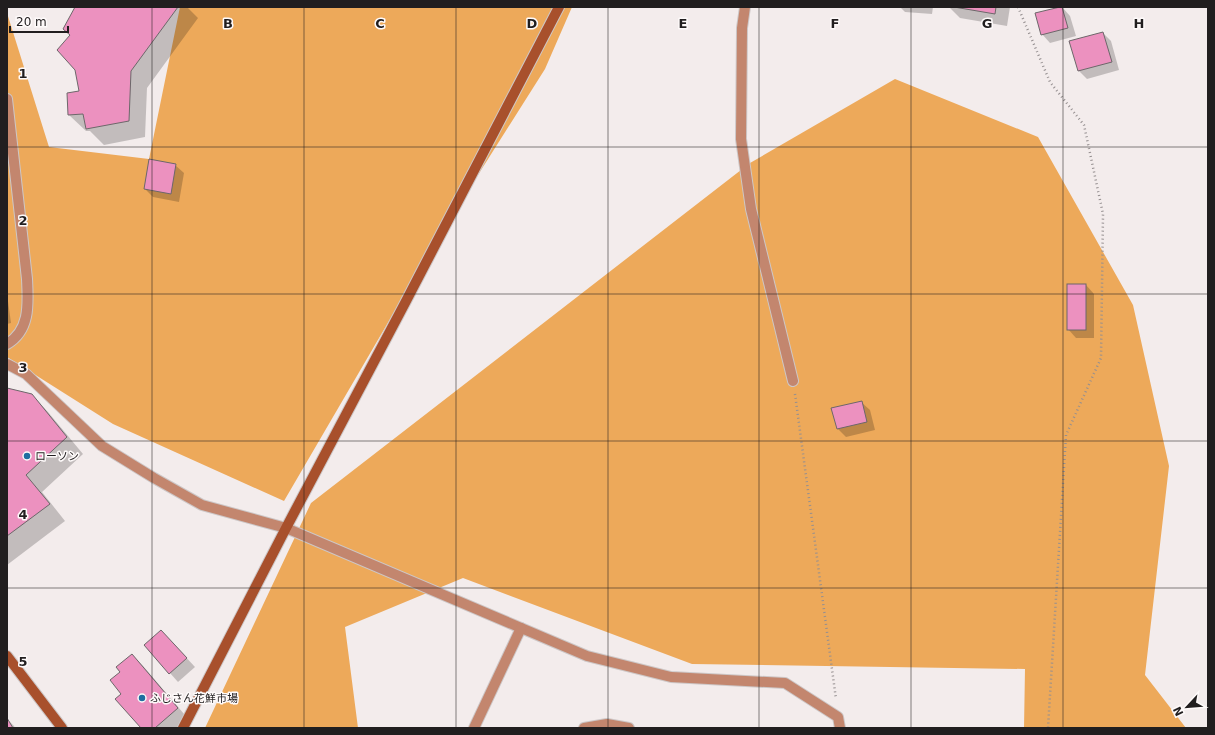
<svg xmlns="http://www.w3.org/2000/svg" width="1215" height="735" viewBox="0 0 1215 735" font-family="'DejaVu Sans','Noto Sans JP',sans-serif">
  <style>
    .forest { fill: #eda95a }
    .shadow { fill: #0003 }
    .building { fill: #ec91bf; stroke: #6d676a }
    .lines { fill: none; stroke-linecap: round; stroke-linejoin: round }
    .street-casing { stroke: #cdc7c7; stroke-width: 12 }
    .secondary-casing { stroke: #cdc7c7; stroke-width: 12 }
    .path { stroke: #958f90; stroke-width: 2.5; stroke-dasharray: 1 3; stroke-linecap: butt }
    .street { stroke: #c3866e; stroke-width: 10 }
    .secondary { stroke: #a8502c; stroke-width: 10 }
    .grid { fill: none; stroke: #211e1f; stroke-width: 1; stroke-opacity: 0.55 }
    .poi-dot { fill: #1f6ea0; stroke: #fefafa; stroke-width: 1.5 }
    .labels { text-anchor: middle; dominant-baseline: central; stroke-width: 3; stroke-linejoin: round; paint-order: stroke }
    .poi-label { font-size: 11px; fill: #211e1f; stroke: #fefafa; text-anchor: start }
    .grid-label { font-size: 13px; text-anchor: middle; font-weight: bold; fill: #211e1f; stroke: #fefafa; stroke-width: 3; stroke-linejoin: round; paint-order: stroke }
  </style>
  <rect width="100%" height="100%" fill="#f3ecec"/>
  <g class="forest">
    <path d="M180,7H572L545,69L428,254L284,501L113,424L7,357V13L49,147L149,159Z"/>
    <path d="M895,79L1038,137L1133,305L1169,466L1145,675L1186,728H1024L1025,669L692,664L463,578L345,627L358,728H205L311,503L750,163Z"/>
  </g>
  <g class="shadow">
    <path d="M76,7H187L198,18L147,88L145,137L104,145L90,131H86L69,115L80,92L71,36Z"/>
    <path d="M900,7H933L932,14L905,12Z"/>
    <path d="M949,7H1010L1007,26L960,18Z"/>
    <path d="M1062,7L1070,16L1076,36L1050,43L1042,34Z"/>
    <path d="M1103,33L1111,41L1119,70L1087,79L1079,71L1070,42Z"/>
    <path d="M175,165L184,173L179,202L153,197L145,189Z"/>
    <path d="M1086,285L1094,294V338H1076L1068,329Z"/>
    <path d="M7,294L11,323L7,324Z"/>
    <path d="M7,389L32,395L48,412L83,454L42,492L65,521L7,565Z"/>
    <path d="M861,402L870,410L875,430L846,437L838,429Z"/>
    <path d="M170,640L195,667L178,682L145,645Z"/>
    <path d="M132,655L144,667L190,721L182,728H142L123,694L121,672Z"/>
    <path d="M7,719L14,726L15,728H7Z"/>
  </g>
  <g class="building">
    <path d="M75,7H178L131,71L129,121L86,129L83,114L68,115L67,93L79,91L75,70L57,50L70,35L63,29Z"/>
    <path d="M954,7H996L995,14Z"/>
    <path d="M1060,7H1062L1068,28L1041,35L1035,13Z"/>
    <path d="M1103,32L1112,62L1078,71L1069,41Z"/>
    <path d="M149,159L176,164L171,194L144,189Z"/>
    <rect x="1067" y="284" width="19" height="46"/>
    <path d="M7,388L32,394L67,437L26,475L50,504L7,536Z"/>
    <path d="M862,401L867,422L837,429L831,408Z"/>
    <path d="M161,630L187,658L169,674L144,645Z"/>
    <path d="M132,654L178,708L155,728H141L115,699L121,694L110,680L120,672L116,667Z"/>
    <path d="M7,718L13,728H7Z"/>
  </g>
  <g class="lines">
    <g class="street-casing">
      <g id="street">
        <path d="M745,7L742,28L741,139L751,209L793,381"/>
        <path d="M7,99L27,279C28,302 31,330 7,344"/>
        <path d="M7,364L26,374L102,446L154,478L202,505L286,528L587,656L671,677L785,683L838,717L840,728"/>
        <path d="M474,728L521,628"/>
        <path d="M584,728L607,724L629,728"/>
      </g>
    </g>
    <g class="secondary-casing">
      <g id="secondary">
        <path d="M7,656L62,728"/>
        <path d="M183,728L286,528L405,303L559,7"/>
      </g>
    </g>
    <g class="path">
      <path d="M1018,7L1050,82L1084,125L1103,214L1101,358L1066,435L1048,728"/>
      <path d="M795,394L836,699"/>
    </g>
    <use href="#street" class="street"/>
    <use href="#secondary" class="secondary"/>
  </g>
  <path class="grid" d="M152,7V728M304,7V728M456,7V728M608,7V728M759,7V728M911,7V728M1063,7V728M7,147H1208M7,294H1208M7,441H1208M7,588H1208"/>
  <g class="poi-dot">
    <circle cx="27" cy="456" r="4"/>
    <circle cx="142" cy="698" r="4"/>
  </g>
  <g class="labels">
    <g class="poi-label">
      <text x="35" y="456">ローソン</text>
      <text x="150" y="698">ふじさん花鮮市場</text>
    </g>
  </g>
  <g class="grid-label">
    <text x="228" y="28">B</text>
    <text x="380" y="28">C</text>
    <text x="532" y="28">D</text>
    <text x="683" y="28">E</text>
    <text x="835" y="28">F</text>
    <text x="987" y="28">G</text>
    <text x="1139" y="28">H</text>
    <text x="23" y="78">1</text>
    <text x="23" y="225">2</text>
    <text x="23" y="372">3</text>
    <text x="23" y="519">4</text>
    <text x="23" y="666">5</text>
  </g>
  <rect width="1215" height="735" fill="none" stroke="#211e1f" stroke-width="16"/>
  <g transform="translate(1187 707) rotate(244)" stroke="#fefafa" stroke-width="3" paint-order="stroke">
  <path d="M0-3L7 15L0 10L-7 15Z" fill="#211e1f"/>
  <text y="-6" font-size="11" font-weight="bold" text-anchor="middle" fill="#211e1f">N</text>
  </g>
  <path d="M10 26v6h58v-6" fill="none" stroke="#211e1f" stroke-width="2"/>
  <text x="16" y="26" font-size="12" fill="#211e1f" stroke="#fefafa" stroke-width="3" paint-order="stroke">20 m</text>
</svg>
